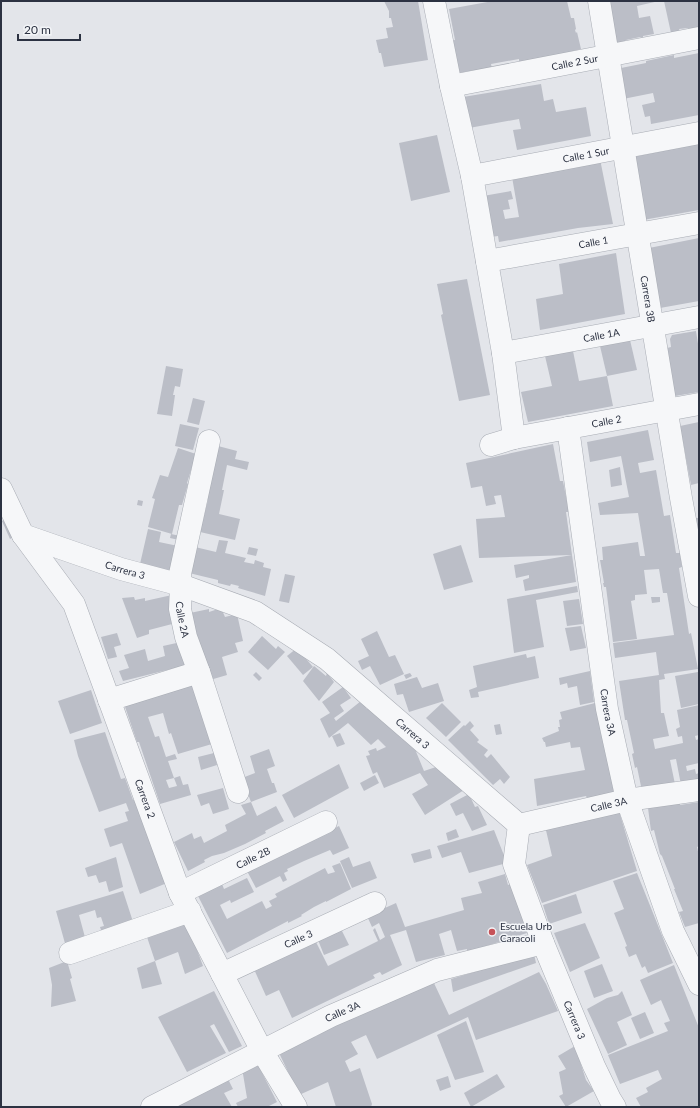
<svg xmlns="http://www.w3.org/2000/svg" width="700" height="1108" viewBox="0 0 700 1108" font-family="Lato,sans-serif">
  <style>
    .building { fill: #bbbec7 }
    .lines { fill: none; stroke-linecap: round; stroke-linejoin: round }
    .minor-casing { stroke: #a8acb4; stroke-width: 23 }
    .minor { stroke: #f6f7f9; stroke-width: 22 }
    .poi-dot { fill: #c65258; stroke: #f3f5f8; stroke-width: 1.5 }
    .labels { text-anchor: middle; dominant-baseline: central; stroke-width: 3; stroke-linejoin: round; paint-order: stroke }
    .street-label { font-size: 10px; fill: #2c3242; stroke: #f3f5f8 }
    .poi-label { font-size: 10px; fill: #2c3242; stroke: #f3f5f8; text-anchor: start }
  </style>
  <rect width="100%" height="100%" fill="#e3e5ea"/>
  <g class="building">
    <path d="M384,1H418L428,60L384,67L381,53H379L376,40L388,38L386,28L393,27L391,18H389V11Z"/>
    <path d="M493,1H567L571,18H574L576,29L575,30L576,33L577,32L581,49L573,51V52L519,62V59L491,64L492,69L475,72V70L458,73L450,41L455,40L449,9Z"/>
    <path d="M606,1H659L637,6L639,18L650,16L654,34L643,36V38L640,37L626,40L623,43L620,42H614Z"/>
    <path d="M664,1H699V26H698V28L689,30L688,28L679,29L680,31L671,33Z"/>
    <path d="M699,53V115L651,124L650,116L645,117L642,105L655,102L653,93L623,99L616,69L646,63V61L674,55V58Z"/>
    <path d="M541,84L544,101L553,99L556,112L586,107L591,136L517,150L513,130L521,129L519,119L469,128L463,97Z"/>
    <path d="M437,135L450,192L411,201L399,143Z"/>
    <path d="M699,144V210L643,220L633,157Z"/>
    <path d="M600,159L613,224L578,228L499,242L498,236L491,237L483,196L511,191L513,199L508,200L510,209L503,210L505,219L519,217L512,177Z"/>
    <path d="M699,238V301L660,308L649,248Z"/>
    <path d="M616,253L625,314L540,330L536,299L563,294L559,264Z"/>
    <path d="M467,279L490,395L459,401L441,315L443,314L437,284Z"/>
    <path d="M696,331L699,350V392L675,396L667,348L671,347L670,339L672,335Z"/>
    <path d="M630,340L637,370L607,376L600,346Z"/>
    <path d="M573,351L579,381L607,376L613,406L528,422L521,392L552,386L545,356Z"/>
    <path d="M166,366L183,369L180,387L175,386L173,395H175L172,416L157,414Z"/>
    <path d="M193,398L205,401L199,425L187,422Z"/>
    <path d="M699,422V483L691,485L680,426Z"/>
    <path d="M180,424L199,428L193,450L175,446Z"/>
    <path d="M648,430L654,460L638,463L640,473L656,470L664,516L670,515L676,553H680L682,567L679,568L689,634L691,633L698,669L664,674L665,679L659,680L661,713H664L669,736L653,739L655,749L683,743L682,736L678,737L676,729L680,727L677,710L699,705V735L695,736L696,740L699,739V763L686,766L687,771L695,769L696,774L699,773V788L682,790L676,759L670,760L676,789L642,791L637,767L635,768L632,754L634,753L627,720H625L619,681L659,675L656,652L615,658L613,643L674,635L667,593H663L659,569L644,570L647,594L635,595V600L631,601L637,639L613,642L606,587H604L603,583H604L600,560H603L602,547L638,542L640,556H645L638,513L600,515L598,503L629,497L621,456L590,462L587,442Z"/>
    <path d="M553,444L560,481H563L569,512H566L572,555L479,558L476,519L505,517L501,495L494,496L496,504L486,506L482,486L471,488L466,463Z"/>
    <path d="M218,446L237,451L235,459L249,462L247,470L227,465L222,490H224L219,514L240,519L235,540L200,532L208,500L206,499Z"/>
    <path d="M178,448L196,454L187,483L188,484L182,505H179L172,534L148,527L155,499L152,498L160,475L168,477Z"/>
    <path d="M620,467L622,485L611,487L609,470Z"/>
    <path d="M138,500L143,501L142,506L137,505Z"/>
    <path d="M10,517L18,535L10,539L2,521Z"/>
    <path d="M695,518H699V534H698Z"/>
    <path d="M148,529L161,532L159,542L178,546L172,572L140,564Z"/>
    <path d="M171,534L180,536L179,540L170,538Z"/>
    <path d="M219,540L228,541L225,553L246,558L244,562L254,564L255,560L264,563L263,567L271,569L265,596L238,588L239,586L231,584L230,586L218,583V580L189,573L195,547L216,552Z"/>
    <path d="M461,545L473,582L444,590L433,554Z"/>
    <path d="M249,547L258,549L256,556L247,554Z"/>
    <path d="M572,555L576,582L525,591L523,580L529,578V575L516,578L514,565Z"/>
    <path d="M285,574L295,576L289,603L279,601Z"/>
    <path d="M577,586L578,592L536,600L544,647L514,653L507,599Z"/>
    <path d="M172,595L176,623L149,630V634L137,638L122,598L134,597L135,600L145,598V601Z"/>
    <path d="M651,597H660V602L652,603Z"/>
    <path d="M579,599L583,624L567,626L563,601Z"/>
    <path d="M221,608L225,617L237,614L243,641L235,643L238,652L222,657L227,675L210,680L190,613L209,609V612Z"/>
    <path d="M581,626L586,648L570,651L565,628Z"/>
    <path d="M377,631L389,657L395,655L404,674L380,685L370,666L362,670L358,661L369,656L361,639Z"/>
    <path d="M117,633L121,645L114,647L117,657L108,659L101,637Z"/>
    <path d="M262,636L276,649L278,646L285,652L268,670L248,652Z"/>
    <path d="M181,642L187,665L123,681L119,671L129,668L124,655L145,649L148,661L165,656L163,646Z"/>
    <path d="M297,648L313,667L303,675L287,656Z"/>
    <path d="M526,654L527,658L535,656L539,678L478,692L479,697L471,698L469,690L477,687L473,666Z"/>
    <path d="M314,666L326,676L327,673L334,682L319,701L303,681Z"/>
    <path d="M590,671L594,702L580,705L577,686L568,688L567,683L560,685L559,678Z"/>
    <path d="M256,672L262,678L259,681L253,675Z"/>
    <path d="M698,672L699,704L681,708L675,676Z"/>
    <path d="M410,673L412,676L406,679L404,675Z"/>
    <path d="M417,677L422,688L438,683L444,701L409,712L403,694L397,695L394,684Z"/>
    <path d="M194,680L212,744L178,754L171,733L169,734L163,713L148,717L155,737L159,736L166,757L175,754L177,759L168,761L174,778L166,780L169,788L177,786L174,778L180,776L183,785L188,784L191,795L160,804L139,742H137L123,701Z"/>
    <path d="M343,687L351,698L340,705L344,711L334,718L336,721L361,701L367,709L370,706L410,737L424,771L436,767L447,776L446,777L464,790L425,815L412,794L428,785L420,773L384,788L377,772L373,774L366,756L370,755L368,751L376,748L377,751L386,747L378,739L371,745L348,723L329,738L320,719L330,713L322,702Z"/>
    <path d="M91,690L102,723L70,734L58,701Z"/>
    <path d="M442,703L461,722L446,737L426,718Z"/>
    <path d="M595,703L603,736L614,793L587,798L586,796L537,806L534,779L585,770L580,747L571,748L570,742L546,747L545,742H544L542,738L559,731L558,727H560L559,720L562,719L560,712Z"/>
    <path d="M470,721L474,726L470,730L479,740L477,742L488,750L484,755L487,758L491,754L510,777L504,784L500,779L493,785L448,740L464,725L465,726Z"/>
    <path d="M500,724L502,734L496,735L494,725Z"/>
    <path d="M105,732L121,779L125,778L133,800L136,799L167,883L140,894L122,843L110,847L104,829L128,821L125,812L129,811L126,803L99,812L78,756L74,740Z"/>
    <path d="M340,733L345,744L337,747L332,736Z"/>
    <path d="M269,749L275,766L267,769L272,783H274L277,792L251,802L242,778L255,773L250,756Z"/>
    <path d="M214,753L217,765L201,770L198,757Z"/>
    <path d="M339,764L349,788L294,818L282,795Z"/>
    <path d="M375,775L379,783L364,791L360,783Z"/>
    <path d="M223,788L229,809L213,814L209,803L201,806L197,795Z"/>
    <path d="M469,794L475,807L478,806L487,825L472,831L463,813L456,816L450,804Z"/>
    <path d="M251,802L257,816L276,806L284,821L265,831L266,833L245,844L224,853L212,856L204,860L205,862L188,871L174,842L192,833L194,839L201,836L204,843L227,831L225,825L246,814L241,805Z"/>
    <path d="M699,802V846L697,847L699,856V923L685,927L679,912L683,911L674,889H675L662,856L660,854L654,830L651,831L648,808L677,803V804L680,803V805Z"/>
    <path d="M619,811L637,871L542,903L527,865L552,856L545,826Z"/>
    <path d="M339,826L349,848L333,855L330,850L304,861L287,869L288,871L284,873L287,880L283,882L280,876L256,888L247,871Z"/>
    <path d="M456,829L459,837L448,841L446,833Z"/>
    <path d="M494,830L507,863L469,873L461,852L442,858L437,846Z"/>
    <path d="M430,849L432,858L414,863L411,854Z"/>
    <path d="M116,857L123,887L109,892L106,881L99,883L96,875L88,877L85,868Z"/>
    <path d="M349,857L353,867L370,861L377,878L352,888L340,861Z"/>
    <path d="M340,863L351,889L326,902V901L314,907L301,915L302,916L288,923V921L227,953L198,896L222,884L224,889L247,878L254,892L231,903L230,900L220,905L227,919L262,901L266,909L272,906L269,901L277,897L275,894L325,868L328,874L335,872L332,866Z"/>
    <path d="M637,873L673,963L648,973L645,966L642,968L636,954L629,957L625,947L627,946L614,913L624,909L613,881Z"/>
    <path d="M505,874L508,885L513,883L527,933L467,952V949L457,951L451,930L439,934L445,955L416,962L406,930L390,935L402,965L382,975L380,972L373,975L375,978L292,1018L279,990L266,996L253,967L314,938L328,966L378,941L373,930L375,928L380,940L385,937L379,923L372,927L367,916L396,903L405,927L457,912L464,910L461,898L482,893L478,882Z"/>
    <path d="M123,891L135,928L104,939L100,927L104,926L101,917L97,918L95,910L79,915L86,941L66,947L56,911Z"/>
    <path d="M576,894L582,913L549,924L543,905Z"/>
    <path d="M186,920L203,966L185,974L178,952L155,961L146,934Z"/>
    <path d="M585,923L600,958L570,972L554,933Z"/>
    <path d="M340,927L349,945L324,955L318,940Z"/>
    <path d="M534,954L536,963L453,992L451,979Z"/>
    <path d="M67,961L72,978L70,979L76,1001L51,1007L52,985L49,968Z"/>
    <path d="M155,961L162,984L142,989L137,968Z"/>
    <path d="M602,964L613,991L594,998L584,971Z"/>
    <path d="M674,965L699,1028V1107H641L636,1098L648,1092L646,1088L662,1079L658,1070L620,1084L608,1055L668,1031L664,1023L670,1021L661,1000L651,1005L640,980Z"/>
    <path d="M539,972L546,984L558,1011L476,1040L468,1017L377,1059L366,1035L351,1042L358,1054L345,1061L350,1072L360,1068L372,1104L371,1107H336L328,1082L299,1095L280,1055L282,1052L314,1035L315,1037L356,1013L433,981L449,1015Z"/>
    <path d="M214,991L242,1046L229,1052L214,1024L210,1026L226,1053L187,1072L158,1017Z"/>
    <path d="M622,991L632,1015L617,1022L627,1045L608,1054L587,1009L607,998L618,995Z"/>
    <path d="M645,1012L654,1033L640,1039L631,1018Z"/>
    <path d="M466,1021L484,1072L455,1080L437,1035Z"/>
    <path d="M575,1046L586,1080L594,1091L566,1107L559,1096L563,1094L559,1072L566,1069L558,1056Z"/>
    <path d="M257,1063L277,1102L267,1107H238L236,1103L247,1098L242,1068Z"/>
    <path d="M497,1074L505,1087L471,1107L464,1093Z"/>
    <path d="M448,1076L451,1087L440,1091L436,1080Z"/>
    <path d="M228,1079L233,1089L224,1093L232,1107H172Z"/>
  </g>
  <g class="lines">
    <g class="minor-casing">
      <g id="minor">
        <path d="M434,1L451,86L472,176L503,353L514,438"/>
        <path id="s1" d="M599,1L681,498L699,596"/>
        <path id="s2" d="M451,86L699,38"/>
        <path id="s3" d="M472,176L699,133"/>
        <path id="s4" d="M487,261L699,223"/>
        <path id="s5" d="M503,353L699,317"/>
        <path id="s6" d="M568,428L607,709L627,800L673,931L699,984"/>
        <path id="s7" d="M209,441L180,574L181,585L180,609L186,637L199,672L238,792"/>
        <path id="s8" d="M491,445L514,438L699,404"/>
        <path id="s9" d="M1,489L23,535L74,604L180,893L262,1051L296,1107"/>
        <path id="s10" d="M23,535L121,569L181,585L255,612L327,659L519,825L514,864L543,943L594,1066L610,1099L615,1107"/>
        <path d="M109,700L199,672"/>
        <path id="s11" d="M519,825L627,800L699,790"/>
        <path id="s12" d="M180,893L326,822"/>
        <path d="M70,953L190,911"/>
        <path id="s13" d="M222,974L375,903"/>
        <path id="s14" d="M152,1107L331,1016L437,970L543,943"/>
      </g>
    </g>
    <use href="#minor" class="minor"/>
  </g>
  <circle class="poi-dot" cx="492" cy="932" r="4"/>
  <g class="labels">
    <g class="street-label">
      <text stroke="none"><textPath href="#s2" startOffset="126">Calle 2 Sur</textPath></text>
      <text stroke="none"><textPath href="#s3" startOffset="116">Calle 1 Sur</textPath></text>
      <text stroke="none"><textPath href="#s4" startOffset="108">Calle 1</textPath></text>
      <text stroke="none"><textPath href="#s1" startOffset="302">Carrera 3B</textPath></text>
      <text stroke="none"><textPath href="#s5" startOffset="100">Calle 1A</textPath></text>
      <text stroke="none"><textPath href="#s8" startOffset="118">Calle 2</textPath></text>
      <text stroke="none"><textPath href="#s10" startOffset="108">Carrera 3</textPath></text>
      <text stroke="none"><textPath href="#s7" startOffset="182">Calle 2A</textPath></text>
      <text stroke="none"><textPath href="#s6" startOffset="287">Carrera 3A</textPath></text>
      <text stroke="none"><textPath href="#s10" startOffset="444">Carrera 3</textPath></text>
      <text stroke="none"><textPath href="#s9" startOffset="344">Carrera 2</textPath></text>
      <text stroke="none"><textPath href="#s11" startOffset="92">Calle 3A</textPath></text>
      <text stroke="none"><textPath href="#s12" startOffset="81">Calle 2B</textPath></text>
      <text stroke="none"><textPath href="#s13" startOffset="84">Calle 3</textPath></text>
      <text stroke="none"><textPath href="#s14" startOffset="213">Calle 3A</textPath></text>
      <text stroke="none"><textPath href="#s10" startOffset="791">Carrera 3</textPath></text>
    </g>
    <g class="poi-label">
      <text x="500" y="926">Escuela Urb<tspan x="500" dy="12">Caracoli</tspan></text>
    </g>
  </g>
  <rect width="700" height="1108" fill="none" stroke="#2c3242" stroke-width="4"/>
  <path d="M18 34v6h62v-6" fill="none" stroke="#2c3242" stroke-width="2"/>
  <text x="24" y="34" font-size="12" fill="#2c3242" stroke="#f3f5f8" stroke-width="3" paint-order="stroke">20 m</text>
</svg>
